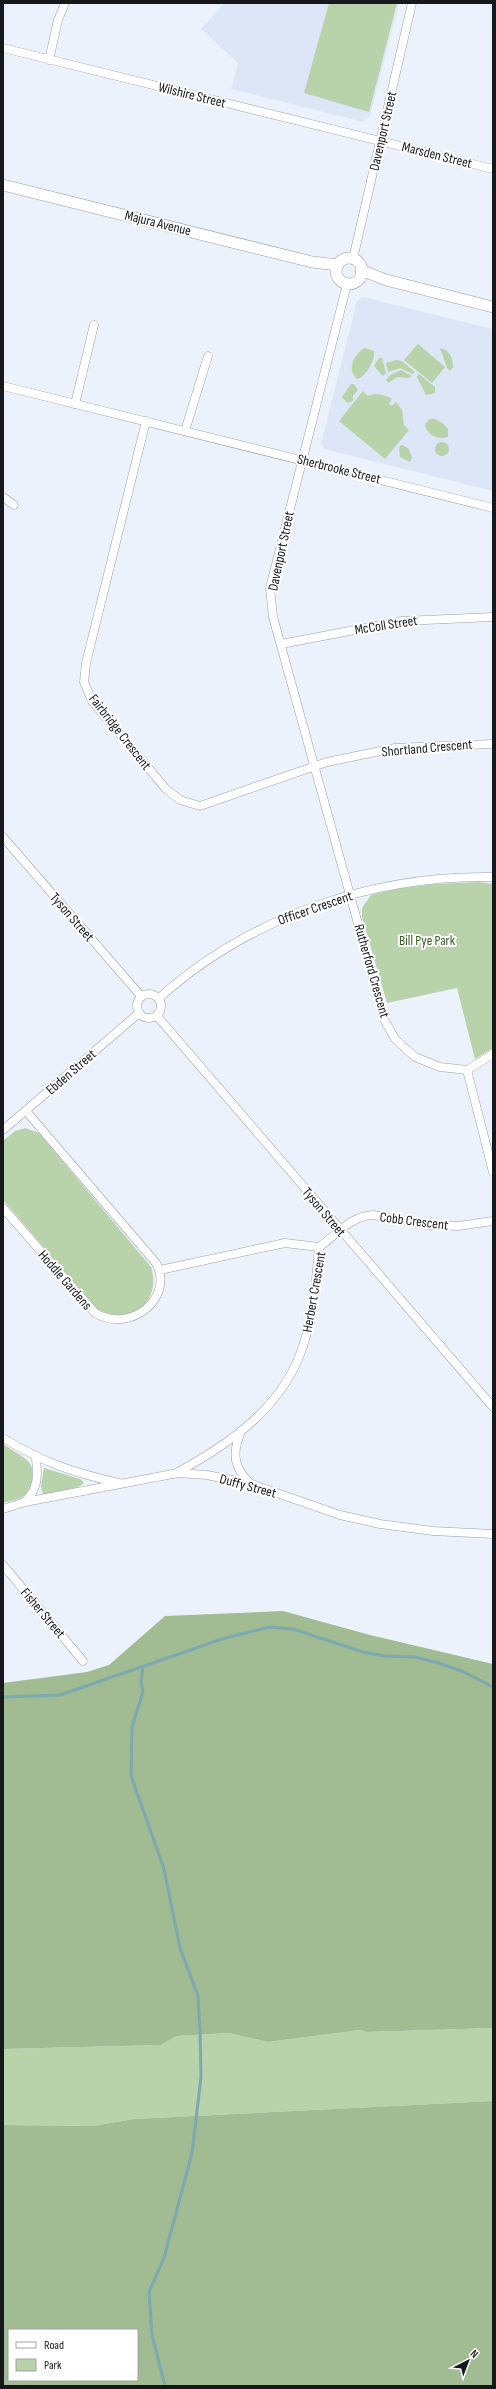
<svg xmlns="http://www.w3.org/2000/svg" width="496" height="2389" viewBox="0 0 496 2389" font-family="'Sofia Sans Condensed',sans-serif">
  <style>
    .built { fill: #dde6f6 }
    .green { fill: #b8d2a9 }
    .forest { fill: #a1bb93; fill-rule: evenodd }
    .lines { fill: none; stroke-linecap: round; stroke-linejoin: round }
    .stream { stroke: #7da9b0; stroke-width: 3 }
    .minor-casing { stroke: #9a9fa8; stroke-width: 9 }
    .secondary-casing { stroke: #9a9fa8; stroke-width: 12 }
    .minor { stroke: #fff; stroke-width: 8 }
    .secondary { stroke: #fff; stroke-width: 11 }
    .labels { text-anchor: middle; dominant-baseline: central; stroke-width: 4; stroke-linejoin: round; paint-order: stroke }
    .street-label { font-size: 14px; fill: #16181c; stroke: #fff }
    .park-label { font-size: 14px; fill: #375920; stroke: #fff }
  </style>
  <rect width="100%" height="100%" fill="#ecf2fb"/>
  <g class="built">
    <path d="M224,3H399L370,116L363,122L231,89L238,63L201,29Z"/>
    <path d="M363,297L493,329V491L324,449L321,444L357,301Z"/>
  </g>
  <g class="green">
    <path d="M329,3H397L369,112L304,93Z"/>
    <path d="M418,344L445,367L432,383L404,360Z"/>
    <path d="M364,348L374,351C376,359 365,378 357,379C346,369 354,355 364,348Z"/>
    <path d="M440,348C451,351 452,357 453,367L450,371L447,368Z"/>
    <path d="M379,358H382L386,373L383,376L374,366Z"/>
    <path d="M396,360L402,361L415,372L413,374L400,368L388,372L386,363Z"/>
    <path d="M401,370L412,376L409,378L397,377L388,383L386,380L390,375Z"/>
    <path d="M419,374L435,387V393L426,395L417,377Z"/>
    <path d="M351,384H354L358,390L353,396V401L347,403L342,397Z"/>
    <path d="M363,391L368,396C376,392 385,395 392,399L389,404L392,406L396,402L402,410L404,425L409,430L385,459L339,421Z"/>
    <path d="M429,419C437,418 443,423 448,429V437C438,440 427,435 425,425Z"/>
    <circle cx="442" cy="449" r="7"/>
    <path d="M402,445L409,449L412,458L410,462L400,457L399,447Z"/>
    <path d="M479,882L493,884V1048L475,1059L457,988L387,1003L362,917V908L371,895L395,889L435,884Z"/>
    <path d="M25,1128L39,1133L151,1267C162,1302 131,1327 98,1310L3,1200V1141L15,1131Z"/>
    <path d="M3,1444C11,1450 22,1455 29,1462C36,1471 33,1489 24,1496C19,1500 9,1501 3,1503Z"/>
    <path d="M44,1468L80,1479L83,1481V1484L78,1487L43,1495L41,1486Z"/>
    <path d="M493,2028V2101L134,2119L93,2126L3,2125V2049L161,2045L177,2036L229,2033L268,2042L360,2030L367,2032Z"/>
  </g>
  <g class="forest">
    <path d="M283,1611L370,1635L493,1664V2028L367,2032L360,2030L268,2042L229,2033L177,2036L161,2045L3,2049V1683L87,1672L109,1665L165,1616Z"/>
    <path d="M493,2101V2386H3V2125L93,2126L134,2119ZM9,2330H137V2380H9Z"/>
  </g>
  <g class="lines">
    <g class="stream">
      <path d="M143,1667L141,1682L143,1692L132,1727L131,1776L164,1869L180,1948L198,1996L200,2030L201,2077L192,2153L164,2258L149,2292L152,2335L165,2386"/>
      <path d="M3,1697L60,1695L225,1638L270,1627L293,1629L363,1652L384,1656L415,1657L439,1663L464,1672L493,1687"/>
    </g>
    <g class="minor-casing">
      <g id="minor">
        <path d="M3,48L493,169"/>
        <path d="M49,60L58,20L65,3"/>
        <path d="M353,259L412,3"/>
        <path d="M347,284L270,588L273,617L385,1021L395,1039L415,1057L440,1067L467,1070L493,1054"/>
        <path d="M3,386L493,508"/>
        <path d="M75,404L94,325"/>
        <path d="M146,421L86,663L84,682L92,701L166,789L180,800L200,806L327,762L395,748L493,744"/>
        <path d="M185,431L208,356"/>
        <path d="M3,497L14,505"/>
        <path d="M281,644L402,621L493,617"/>
        <path d="M3,837L141,996"/>
        <circle cx="149" cy="1006" r="12"/>
        <path d="M159,998C250,917 371,875 493,877"/>
        <path d="M157,1016L493,1407"/>
        <path d="M467,1070L493,1172"/>
        <path d="M3,1130L139,1013"/>
        <path d="M3,1208L95,1313C130,1334 175,1298 156,1263L26,1111"/>
        <path d="M160,1270L285,1243L319,1247"/>
        <path d="M240,1434C232,1454 234,1468 250,1483"/>
        <path d="M3,1438C45,1463 71,1472 119,1483"/>
        <path d="M178,1472C231,1443 284,1406 303,1346C314,1314 316,1280 319,1247C337,1235 350,1216 373,1215L429,1225L458,1226L493,1221"/>
        <path d="M25,1502C38,1488 38,1477 36,1458"/>
        <path d="M3,1509L25,1502L178,1473L207,1475L251,1484L340,1515L380,1524L433,1531L493,1534"/>
        <path d="M3,1565L83,1661"/>
      </g>
    </g>
    <g class="secondary-casing">
      <g id="secondary">
        <path d="M3,185L312,262L338,265"/>
        <circle cx="349" cy="271" r="13"/>
        <path d="M361,270L386,280L493,307"/>
      </g>
    </g>
    <use href="#minor" class="minor"/>
    <use href="#secondary" class="secondary"/>
  </g>
  <g class="labels">
    <g class="street-label">
      <text transform="translate(192 95) rotate(14)">Wilshire Street</text>
      <text transform="translate(383 131) rotate(-77)">Davenport Street</text>
      <text transform="translate(437 155) rotate(14)">Marsden Street</text>
      <text transform="translate(158 223) rotate(14)">Majura Avenue</text>
      <text transform="translate(339 469) rotate(14)">Sherbrooke Street</text>
      <text transform="translate(281 551) rotate(-78)">Davenport Street</text>
      <text transform="translate(386 625) rotate(-9)">McColl Street</text>
      <text transform="translate(120 732) rotate(52)">Fairbridge Crescent</text>
      <text transform="translate(427 748) rotate(-5)">Shortland Crescent</text>
      <text transform="translate(315 908) rotate(-19)">Officer Crescent</text>
      <text transform="translate(72 917) rotate(49)">Tyson Street</text>
      <text transform="translate(372 971) rotate(74)">Rutherford Crescent</text>
      <text transform="translate(71 1072) rotate(-41)">Ebden Street</text>
      <text transform="translate(324 1212) rotate(50)">Tyson Street</text>
      <text transform="translate(414 1221) rotate(7)">Cobb Crescent</text>
      <text transform="translate(65 1280) rotate(49)">Hoddle Gardens</text>
      <text transform="translate(314 1292) rotate(-80)">Herbert Crescent</text>
      <text transform="translate(248 1486) rotate(15)">Duffy Street</text>
      <text transform="translate(43 1613) rotate(50)">Fisher Street</text>
    </g>
    <g class="park-label">
      <text x="427" y="940">Bill Pye Park</text>
    </g>
  </g>
  <rect width="496" height="2389" fill="none" stroke="#16181c" stroke-width="8"/>
  <rect x="8" y="2329" width="130" height="52" fill="#ffffff" stroke="#a2a3a4"/>
  <rect x="16" y="2342" width="20" height="6" fill="#ffffff" stroke="#a2a3a4"/>
  <text x="44" y="2349" font-size="12" fill="#16181c">Road</text>
  <rect x="16" y="2359" width="20" height="12" fill="#b8d2a9" stroke="#a2a3a4"/>
  <text x="44" y="2369" font-size="12" fill="#16181c">Park</text>
  <g transform="translate(468 2361) rotate(42)" stroke="#ffffff" stroke-width="3" paint-order="stroke">
  <path d="M0-3L7 15L0 10L-7 15Z" fill="#16181c"/>
  <text y="-6" font-size="11" font-weight="bold" text-anchor="middle" fill="#16181c">N</text>
  </g>
</svg>
